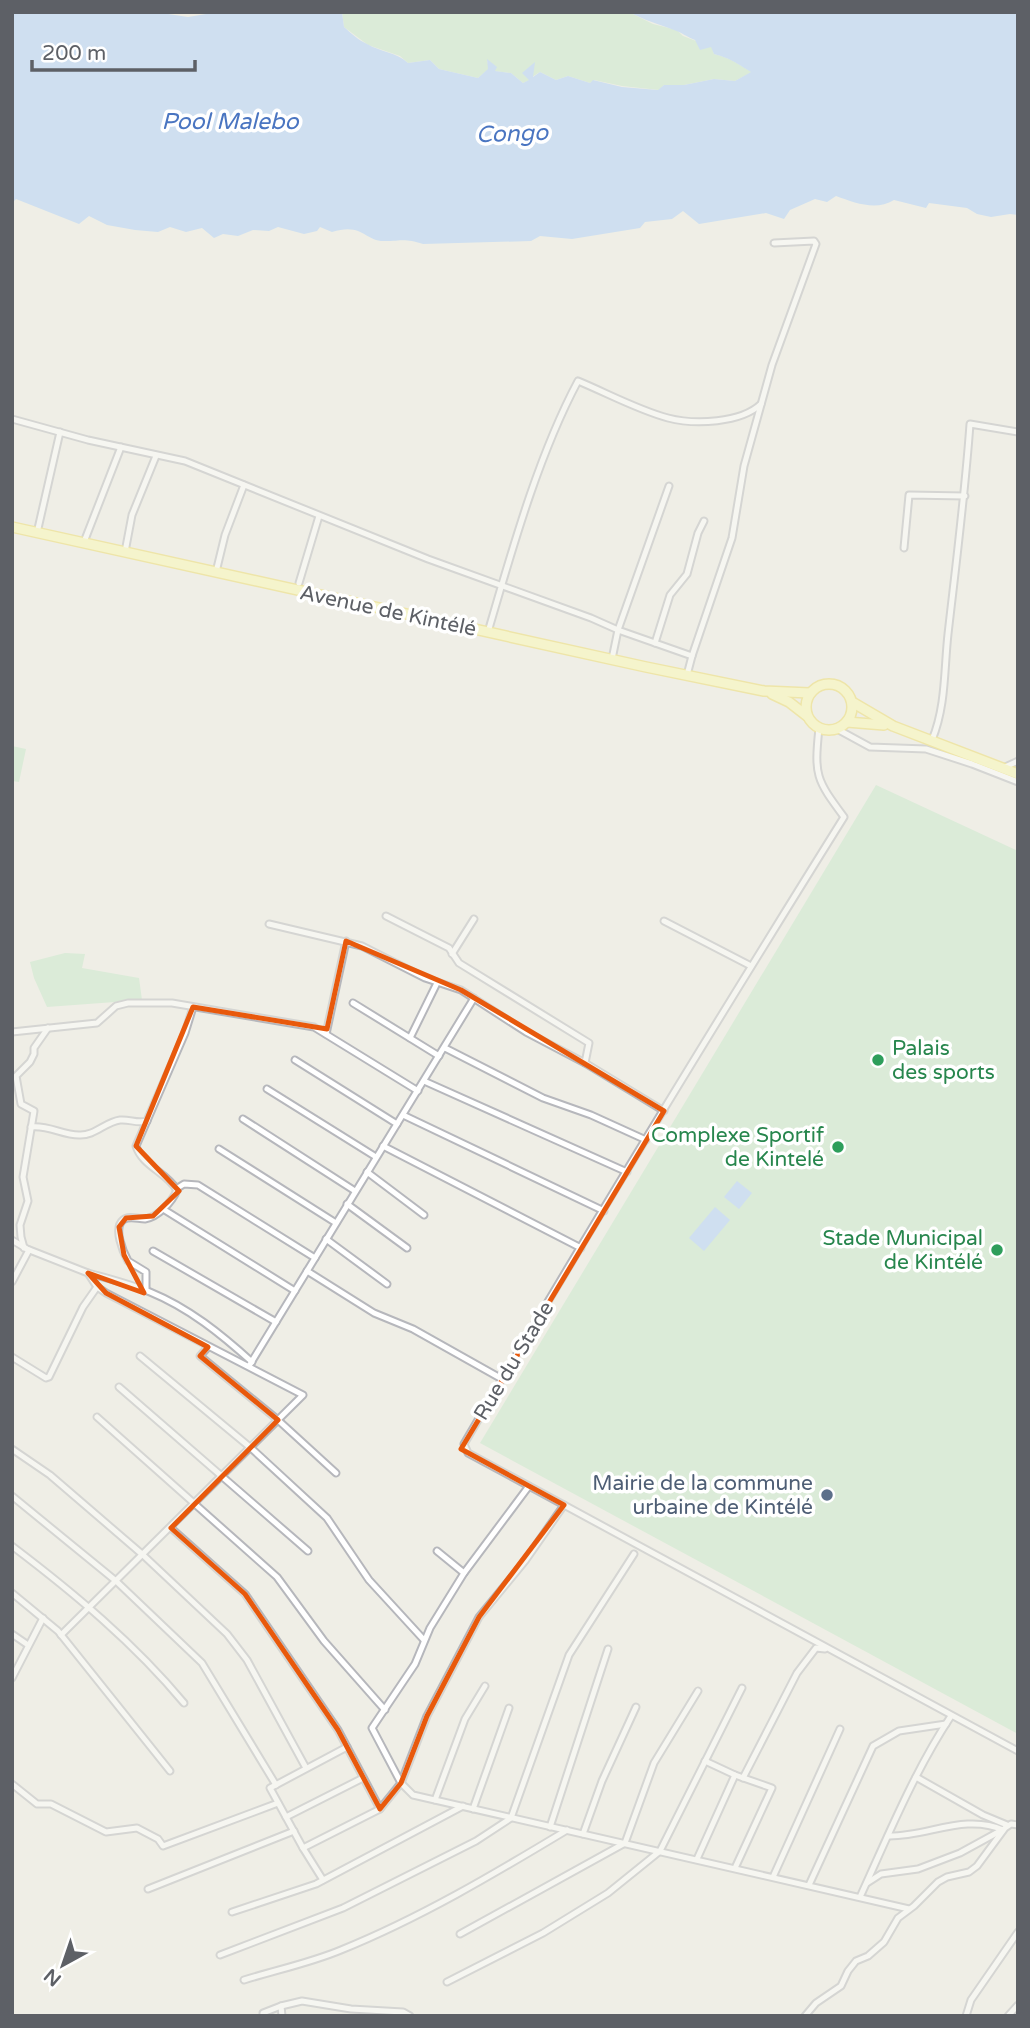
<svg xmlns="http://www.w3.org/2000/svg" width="1030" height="2028" viewBox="0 0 1030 2028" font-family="'Varela Round',sans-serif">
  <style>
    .green { fill: #c3e6c8 }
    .water { fill: #a8cdfd }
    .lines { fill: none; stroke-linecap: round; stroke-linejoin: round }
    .street-casing { stroke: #b6b7bc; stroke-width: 9 }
    .primary-casing { stroke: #eed960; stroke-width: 12 }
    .street { stroke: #fff; stroke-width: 5 }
    .primary { stroke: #fdfbad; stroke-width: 9 }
    .marked { fill: none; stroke: #e8590c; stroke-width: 5; stroke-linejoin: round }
    .leisure-dot { fill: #2e9e5b; stroke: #fff; stroke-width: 2.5 }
    .service-dot { fill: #5c6f8a; stroke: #fff; stroke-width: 2.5 }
    .labels { text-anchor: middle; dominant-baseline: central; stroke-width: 7; stroke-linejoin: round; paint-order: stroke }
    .street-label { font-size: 21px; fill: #5d6066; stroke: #fff }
    .leisure-label { font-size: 21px; fill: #27864d; stroke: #fff; text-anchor: end }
    .service-label { font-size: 21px; fill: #4e5e75; stroke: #fff; text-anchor: end }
    .water-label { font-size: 23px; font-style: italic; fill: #4a75c1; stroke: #fff }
  </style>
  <rect width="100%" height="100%" fill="#efeee6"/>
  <g class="green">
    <path d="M342,12H629L653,24L677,30L683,36L712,47L714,54C733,59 736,63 752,72L735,81L714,79L684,85H664L659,90L622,86L594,80L590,83L568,76L556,80L540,72L532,77L534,63L530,80L523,83L511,73L494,71L487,60L489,69L478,78L439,69L430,60L408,63L400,56L368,45L344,27Z"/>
    <path d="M12,746L26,749L19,782L12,781Z"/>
    <path d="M876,785L1018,851V1734L480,1443Z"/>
    <path d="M65,953L85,954L82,968L139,978L142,1000L47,1007L34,978L30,962Z"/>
  </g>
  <g class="water">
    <path d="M12,12H155L188,17L218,12H342L344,27C351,33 358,40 367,44C381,52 396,52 408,63L430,60L439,69L478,78L488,69L487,59L497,67L495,71L511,73L523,83L529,80L522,73L535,62L533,77L540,72L556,80L568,76L590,83L593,80L622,87L658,90L664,85H684L714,79L735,81L751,72C736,63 732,59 714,54L711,47L700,50L695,40C687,37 681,32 674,30C658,24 644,20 629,12H1018V215L1010,214L991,217L977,214L967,208L929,203L926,208L894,200C876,211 855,203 836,196L827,202L815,199L790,210L784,219L766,213L699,224L683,211L672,219L645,222L640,228L572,239L540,236L531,241L423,244C405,238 402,241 385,241C365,242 363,222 332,232L320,227L317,231L304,234L278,227L269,231L253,230L238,236L223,234L214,238L202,228L186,232L170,227L158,232L135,230L107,225L89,216L79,224L16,199L12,203Z"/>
    <path d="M737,1181L752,1193L739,1209L724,1197Z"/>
    <path d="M715,1207L730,1220L704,1251L689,1238Z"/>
  </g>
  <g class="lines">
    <g class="street-casing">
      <g id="street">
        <path d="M12,419L88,440L185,461L428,559L591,618L618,630L612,659"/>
        <path d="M669,486L618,630L692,656"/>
        <path d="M37,533L60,432"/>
        <path d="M84,542L121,447"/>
        <path d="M904,548L909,495L965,496"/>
        <path d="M125,552L132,515L156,456"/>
        <path d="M216,572L225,535L244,485"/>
        <path d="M299,583L319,516"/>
        <path d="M488,632C512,550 538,456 578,381C607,393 638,410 668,418C695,425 741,423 761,404"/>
        <path d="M655,643L670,595L687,574L698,533L704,521"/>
        <path d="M687,675L692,656L732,538L744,466L772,365L816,244L814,241L774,243"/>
        <path d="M819,728C814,776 816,779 844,817C715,1024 587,1233 464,1444L468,1453L1018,1751"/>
        <path d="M837,729L870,747L926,749L972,764L1018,782"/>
        <path d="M932,740C946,706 944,670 948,634C956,564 965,494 970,424L1018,432"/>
        <path d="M1003,768L1018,761"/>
        <path d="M386,916L449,948L459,963L589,1043L585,1063"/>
        <path d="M664,921L751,966"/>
        <path d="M269,924L362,946L425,978L461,990L526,1032L585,1063L664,1111"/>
        <path d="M452,954L474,919"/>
        <path d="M353,1003L439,1056"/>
        <path d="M12,1032L97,1023L116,1006L128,1003H172L314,1027L418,1091"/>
        <path d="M326,1034L346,941"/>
        <path d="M410,1038L437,983"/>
        <path d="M445,1048L543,1098L591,1115L646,1140"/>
        <path d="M295,1060L397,1124"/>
        <path d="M424,1081L627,1172"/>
        <path d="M267,1089L376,1157"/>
        <path d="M403,1115L604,1211"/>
        <path d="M243,1119L355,1191"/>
        <path d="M31,1127C49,1125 62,1135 79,1135C95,1136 105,1122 120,1120C130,1119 137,1124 147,1121"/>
        <path d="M383,1146L581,1248"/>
        <path d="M219,1149L336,1223"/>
        <path d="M367,1172L424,1215"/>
        <path d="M176,1189L184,1184L198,1185L315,1258"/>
        <path d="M347,1204L407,1248"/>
        <path d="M163,1209L295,1291"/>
        <path d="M326,1239L387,1284"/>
        <path d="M12,1240L27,1249L88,1273L97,1287L106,1293L303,1395L61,1635"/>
        <path d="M24,1248L21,1237L20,1225L28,1201L23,1177L34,1111L21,1104L16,1076L30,1062L34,1054V1048L48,1028"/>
        <path d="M153,1251L276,1322"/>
        <path d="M307,1271L374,1313L413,1329L502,1379"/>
        <path d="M88,1273C107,1278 132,1285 150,1292C189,1308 221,1334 252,1362"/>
        <path d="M12,1282L29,1250"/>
        <path d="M146,1290V1272L128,1261C123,1252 113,1228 123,1220C129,1215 138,1219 145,1219C158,1217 172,1202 177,1190C166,1172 142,1166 136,1146L185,1033L193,1007"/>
        <path d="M208,1347L200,1356L278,1420L336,1473"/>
        <path d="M140,1356L251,1448L327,1518L369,1580L424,1640"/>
        <path d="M12,1357L46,1378L49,1377L83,1307L97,1287"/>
        <path d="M249,1366L474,998"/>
        <path d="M119,1387L308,1551"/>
        <path d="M97,1417L277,1577L324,1641L385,1710"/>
        <path d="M12,1449L50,1475L143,1555L227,1634L247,1660L306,1768"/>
        <path d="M529,1486L464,1573L430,1628L415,1664L372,1728L401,1783L413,1795L909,1909"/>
        <path d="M12,1496L116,1581L202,1663L276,1785"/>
        <path d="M171,1528L245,1594L338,1730L380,1809"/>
        <path d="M12,1546C74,1593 134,1643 184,1703"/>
        <path d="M437,1551L464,1573"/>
        <path d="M12,1593L58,1631L170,1771"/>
        <path d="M12,1634L28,1645"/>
        <path d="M12,1678L43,1618"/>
        <path d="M347,1747L270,1788L303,1848L380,1809L401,1783L427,1716L479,1617L525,1561L564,1505"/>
        <path d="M705,1761L735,1775L772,1788L735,1868"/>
        <path d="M916,1777L983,1815L1007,1825"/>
        <path d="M743,1778L797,1673L816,1648L825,1649"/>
        <path d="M12,1784L37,1804H51L106,1832L137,1828L158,1839L163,1846L278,1803"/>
        <path d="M435,1800L465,1719L485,1686"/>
        <path d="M473,1809L509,1708"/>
        <path d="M286,1817L363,1778"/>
        <path d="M550,1827L608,1649"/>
        <path d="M583,1834L602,1781L636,1707"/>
        <path d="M888,1836C927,1837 965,1813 1003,1830"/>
        <path d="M303,1848L323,1880"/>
        <path d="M697,1859L735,1775"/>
        <path d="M773,1877L840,1729"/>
        <path d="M867,1883L881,1874L918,1869L960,1853L1002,1830"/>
        <path d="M809,1885L873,1746L899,1731L946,1724"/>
        <path d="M148,1889L294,1831"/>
        <path d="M860,1897C888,1836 914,1772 951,1716"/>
        <path d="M232,1912L316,1884L463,1806"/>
        <path d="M460,1934L625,1843L654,1763L698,1691"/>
        <path d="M220,1955L343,1908L476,1841L511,1818L569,1655L634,1554"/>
        <path d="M244,1980C276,1970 310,1963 341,1950C420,1918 494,1874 567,1830"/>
        <path d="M447,1982L543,1933L608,1893L660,1851L742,1688"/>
        <path d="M281,2006L302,2001L351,2009L403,2012L410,2016"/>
        <path d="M263,2016V2013L281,2006L282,2016"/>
        <path d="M805,2016L816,2003L841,1986L848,1971L856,1961L868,1956L884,1942L898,1918L914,1906L938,1882L947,1877L969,1872L977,1866L1005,1828L1011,1824L1018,1825"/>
        <path d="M966,2016L971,2000L1018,1932"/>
        <path d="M1008,2016L1018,2005"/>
      </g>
    </g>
    <g class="primary-casing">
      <g id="primary">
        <path d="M12,527L646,667L764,691L810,693"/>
        <circle cx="829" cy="707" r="23"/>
        <path d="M772,694L789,702L807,716"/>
        <path d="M852,702L893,726L1018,774"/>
        <path d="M847,722L884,725"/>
      </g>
    </g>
    <use href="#street" class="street"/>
    <use href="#primary" class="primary"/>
  </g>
  <path d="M0 0H1030V2028H0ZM346,941L461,990L664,1111L461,1449L564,1505L479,1617L427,1716L401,1783L380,1809L338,1730L245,1594L171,1528L278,1420L200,1356L208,1347L106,1293L88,1273L144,1293L124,1255L119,1227L126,1218L153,1216L179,1191L136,1146L193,1007L327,1029Z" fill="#efeee6" fill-opacity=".55" fill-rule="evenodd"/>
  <path class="marked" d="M346,941L461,990L664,1111L461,1449L564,1505L479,1617L427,1716L401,1783L380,1809L338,1730L245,1594L171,1528L278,1420L200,1356L208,1347L106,1293L88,1273L144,1293L124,1255L119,1227L126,1218L153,1216L179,1191L136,1146L193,1007L327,1029Z"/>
  <g class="leisure-dot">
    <circle cx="878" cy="1060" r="7"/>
    <circle cx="838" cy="1147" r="7"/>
    <circle cx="997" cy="1250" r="7"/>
  </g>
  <circle class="service-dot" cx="827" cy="1495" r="7"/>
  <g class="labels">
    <g class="street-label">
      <text transform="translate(388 611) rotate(12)">Avenue de Kintélé</text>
      <text transform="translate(514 1361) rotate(-59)">Rue du Stade</text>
    </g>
    <g class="leisure-label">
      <text x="892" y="1048" text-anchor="start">Palais<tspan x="892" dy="24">des sports</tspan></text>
      <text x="824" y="1135">Complexe Sportif<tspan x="824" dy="24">de Kintelé</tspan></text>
      <text x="983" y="1238">Stade Municipal<tspan x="983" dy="24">de Kintélé</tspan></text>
    </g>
    <g class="service-label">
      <text x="813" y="1483">Mairie de la commune<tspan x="813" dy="24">urbaine de Kintélé</tspan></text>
    </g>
    <g class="water-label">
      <text x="230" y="122">Pool Malebo</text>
      <text transform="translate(512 134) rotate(-2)">Congo</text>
    </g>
  </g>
  <rect width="1030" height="2028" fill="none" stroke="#5d6066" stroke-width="28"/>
  <g transform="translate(63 1965) rotate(220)" stroke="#ffffff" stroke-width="5" paint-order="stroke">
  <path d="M0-5L12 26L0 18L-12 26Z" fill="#5d6066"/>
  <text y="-10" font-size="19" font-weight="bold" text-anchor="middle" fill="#5d6066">N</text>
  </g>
  <path d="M32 60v10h163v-10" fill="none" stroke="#5d6066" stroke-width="3.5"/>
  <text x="42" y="60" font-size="21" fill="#5d6066" stroke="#ffffff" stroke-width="5" paint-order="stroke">200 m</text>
</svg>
